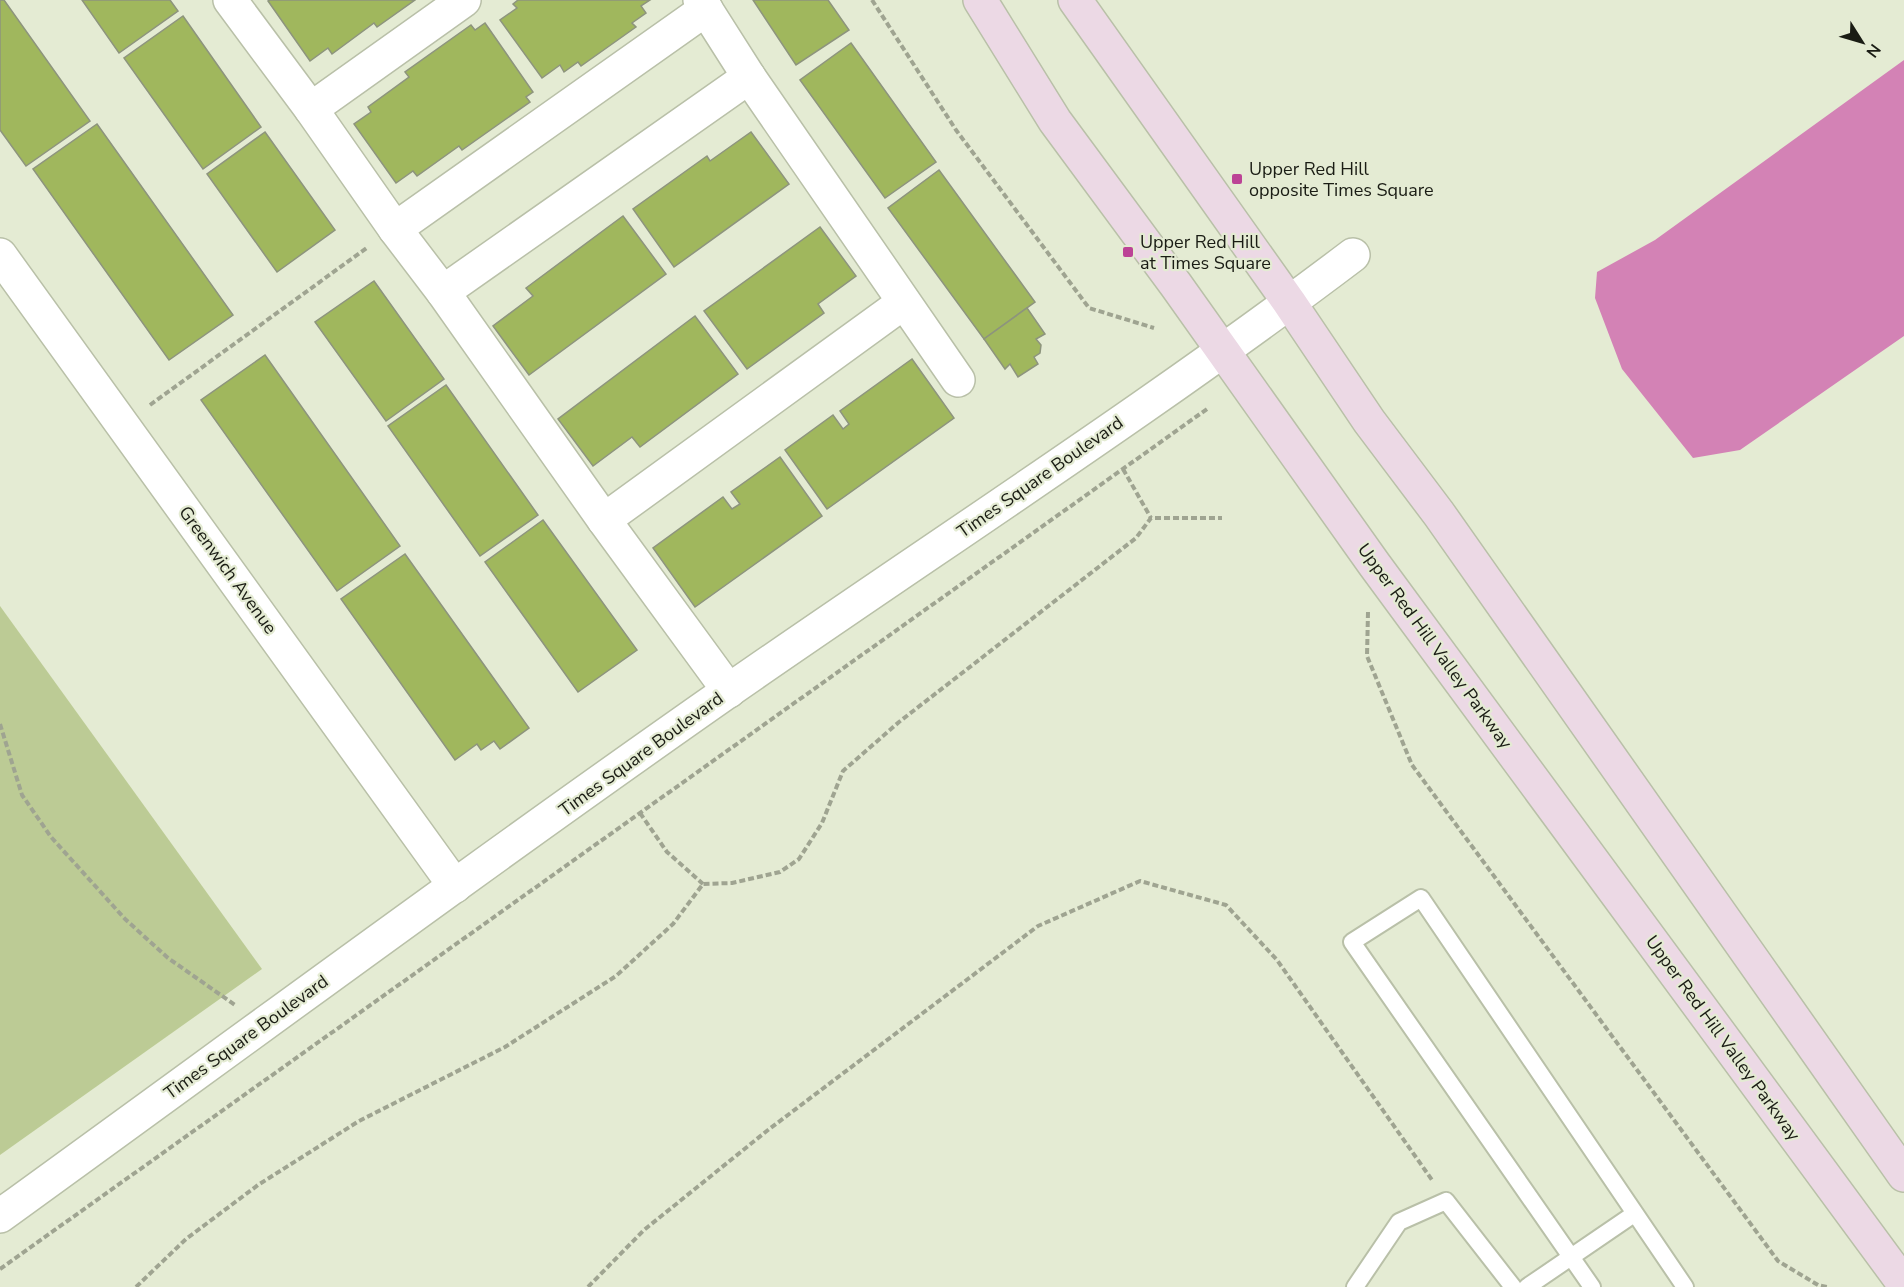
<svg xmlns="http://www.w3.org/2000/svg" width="1904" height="1287" viewBox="0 0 1904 1287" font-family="'Nunito Sans',sans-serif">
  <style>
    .green { fill: #bccb95 }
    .water { fill: #d382b5 }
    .building { fill: #a0b75d; stroke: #8d947d; stroke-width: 1.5 }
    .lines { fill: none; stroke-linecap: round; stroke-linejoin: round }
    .service-casing { stroke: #b9c0a8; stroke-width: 20 }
    .minor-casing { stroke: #b9c0a8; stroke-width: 36 }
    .secondary-casing { stroke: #b9c0a8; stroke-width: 36 }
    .path { stroke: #9fa491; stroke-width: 4; stroke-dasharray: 6 3; stroke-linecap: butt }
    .service { stroke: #fff; stroke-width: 16 }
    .minor { stroke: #fff; stroke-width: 33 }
    .secondary { stroke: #ecd9e5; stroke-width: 33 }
    .poi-dot { fill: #bc4396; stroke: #e4ebd3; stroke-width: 2 }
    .labels { text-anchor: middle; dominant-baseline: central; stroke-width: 4.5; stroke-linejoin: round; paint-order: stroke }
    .poi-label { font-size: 18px; fill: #1a1c14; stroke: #e4ebd3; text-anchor: start }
    .street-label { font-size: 18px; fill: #1a1c14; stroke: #e4ebd3 }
  </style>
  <rect width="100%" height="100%" fill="#e4ebd3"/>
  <path class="green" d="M0,606L262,969L0,1155Z"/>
  <path class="water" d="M1904,60V336L1740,450L1693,458L1622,369L1595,298L1597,272L1655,240Z"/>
  <g class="building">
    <path d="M0,0H4L90,121L26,166L0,130Z"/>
    <path d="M82,0H170L178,11L119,53Z"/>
    <path d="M270,0H415L377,27L374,23L332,54L328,48L310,61L268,1Z"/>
    <path d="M518,0H650L641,6L646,13L632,23L636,27L581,66L578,62L564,72L560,65L542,78L500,20L517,8L513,4Z"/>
    <path d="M753,0H828L849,30L796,65Z"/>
    <path d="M183,16L261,127L203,169L124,58Z"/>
    <path d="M485,23L533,92L526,97L530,102L462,150L459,146L417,176L413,171L396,183L354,124L371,112L368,107L409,77L405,72L471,25L475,30Z"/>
    <path d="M851,43L936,162L885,198L800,80Z"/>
    <path d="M97,124L233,315L169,360L33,169Z"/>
    <path d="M265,132L335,230L277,272L207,174Z"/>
    <path d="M751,132L789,184L674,267L633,209L707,156L710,161Z"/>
    <path d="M939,170L1035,302L984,339L888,208Z"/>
    <path d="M623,216L666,274L529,375L493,326L533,296L526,288Z"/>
    <path d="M820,227L856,276L818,304L824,313L747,369L704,311Z"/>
    <path d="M374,281L444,379L386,421L315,322Z"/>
    <path d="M1027,308L1045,334L1036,339L1041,345L1040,353L1034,357L1038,364L1018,377L1010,364L1005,369L984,339Z"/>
    <path d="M695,316L738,374L640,447L632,437L593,466L558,419Z"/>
    <path d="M265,355L400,546L337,591L201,400Z"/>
    <path d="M912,359L954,418L827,509L785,450L833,415L843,429L849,424L840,411Z"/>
    <path d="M446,385L538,515L480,556L388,426Z"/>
    <path d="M780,457L822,516L695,607L653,548L723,497L732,509L740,504L731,492Z"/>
    <path d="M543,520L637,650L578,692L485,562Z"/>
    <path d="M405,554L529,728L500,749L494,741L481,750L477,744L455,760L341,599Z"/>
  </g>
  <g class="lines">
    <g class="service-casing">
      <g id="service">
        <path d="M1355,1287L1399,1222L1446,1201L1513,1287"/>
        <path d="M1527,1287L1634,1214"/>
        <path d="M1592,1287L1352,942L1421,898L1685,1287"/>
      </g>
    </g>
    <g class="minor-casing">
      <g id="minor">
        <path d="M230,0L311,109L395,229L443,292L604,520L729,691"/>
        <path d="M700,0L749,77L958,380"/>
        <path d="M311,109L464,0"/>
        <path d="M395,229L706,9"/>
        <path d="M0,255L455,886"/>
        <path d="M443,292L749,77"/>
        <path d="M604,520L903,303"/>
        <path d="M0,1216C243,1040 485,861 731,689C938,545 1151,408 1353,255"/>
      </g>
    </g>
    <g class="secondary-casing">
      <g id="secondary">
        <path d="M980,0L1055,121L1176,285L1374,564L1904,1284"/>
        <path d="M1075,0L1289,302L1369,421L1439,514L1904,1175"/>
      </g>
    </g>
    <g class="path">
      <path d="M872,0L956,130L1089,308L1154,328"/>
      <path d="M150,405L368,247"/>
      <path d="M1123,469L1151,518"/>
      <path d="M1368,612L1367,656L1412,765L1778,1261L1818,1285L1827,1287"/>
      <path d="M0,724L22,795L51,837L125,919L168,958L235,1005"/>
      <path d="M640,813L667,852L703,884"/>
      <path d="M0,1269L1207,409"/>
      <path d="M136,1287L186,1239L258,1185L359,1121L505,1047L616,976L673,924L703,884L732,883L780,872L799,859L822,823L843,771L899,722L1136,538L1151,518H1222"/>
      <path d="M588,1287L644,1230L768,1130L1038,926L1140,881L1226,905L1277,960L1432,1180"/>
    </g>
    <use href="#service" class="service"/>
    <use href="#minor" class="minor"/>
    <use href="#secondary" class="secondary"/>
  </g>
  <g class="poi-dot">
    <rect x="1231" y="173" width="12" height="12" rx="3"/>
    <rect x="1122" y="246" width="12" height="12" rx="3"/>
  </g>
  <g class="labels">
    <g class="poi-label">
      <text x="1249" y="169">Upper Red Hill<tspan x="1249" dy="21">opposite Times Square</tspan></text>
      <text x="1140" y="242">Upper Red Hill<tspan x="1140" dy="21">at Times Square</tspan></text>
    </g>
    <g class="street-label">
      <text transform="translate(1040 477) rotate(-35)">Times Square Boulevard</text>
      <text transform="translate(228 570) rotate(54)">Greenwich Avenue</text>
      <text transform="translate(1435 646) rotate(54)">Upper Red Hill Valley Parkway</text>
      <text transform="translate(641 754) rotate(-36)">Times Square Boulevard</text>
      <text transform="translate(246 1037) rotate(-36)">Times Square Boulevard</text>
      <text transform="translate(1723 1038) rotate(54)">Upper Red Hill Valley Parkway</text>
    </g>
  </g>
  <g transform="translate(1862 42) rotate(127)" stroke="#e4ebd3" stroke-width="4.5" paint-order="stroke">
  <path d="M0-4.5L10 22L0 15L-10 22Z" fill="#1a1c14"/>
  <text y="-9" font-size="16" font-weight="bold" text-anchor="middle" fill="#1a1c14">N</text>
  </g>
</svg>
